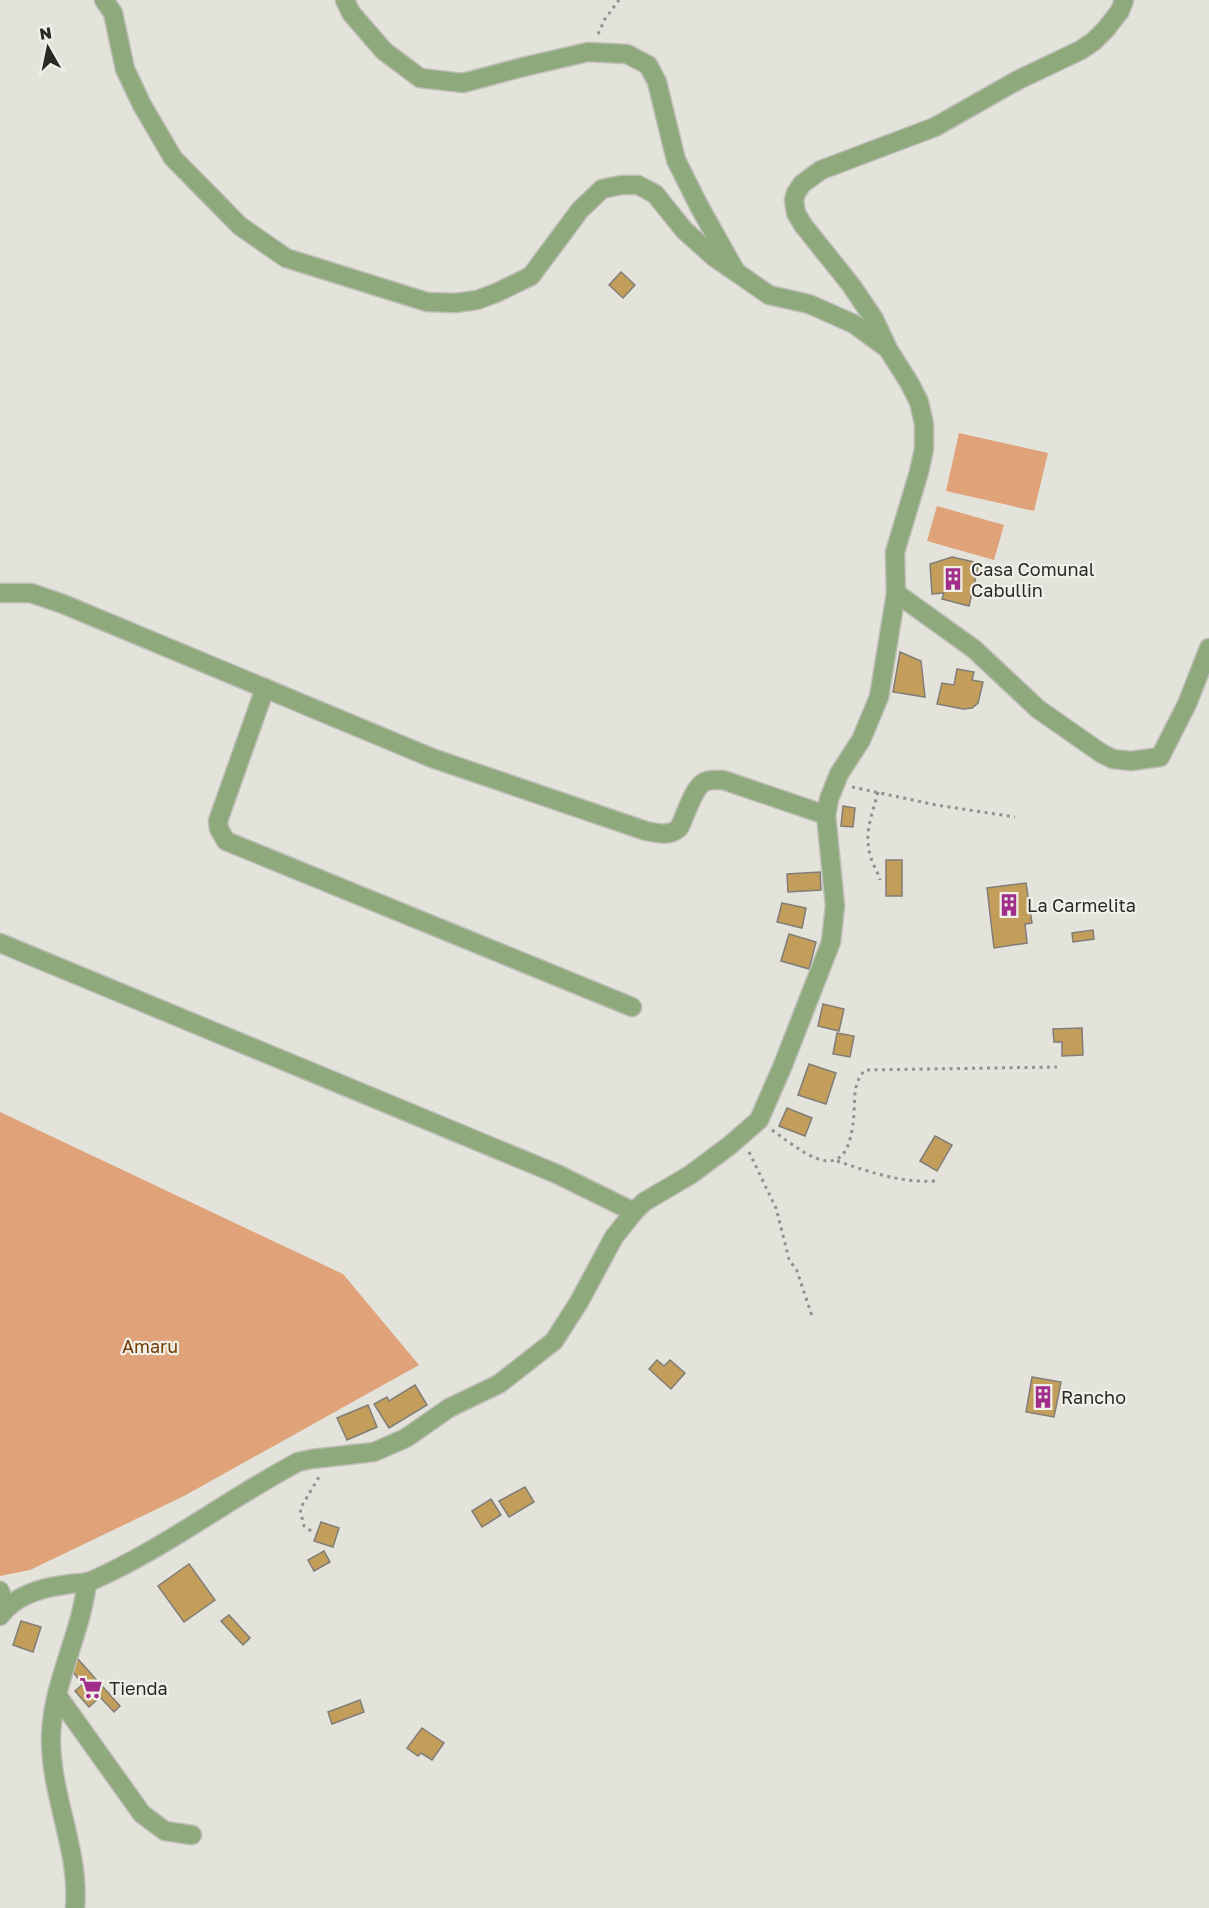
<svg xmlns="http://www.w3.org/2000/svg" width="1209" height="1908" viewBox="0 0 1209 1908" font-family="'Golos Text',sans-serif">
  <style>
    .green { fill: #e0a279 }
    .building { fill: #c39e5b; stroke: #807d76; stroke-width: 1.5 }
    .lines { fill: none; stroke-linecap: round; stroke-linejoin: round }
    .minor-casing { stroke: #bebeb7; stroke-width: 21 }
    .path { stroke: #92928c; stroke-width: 3; stroke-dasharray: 3 4.5; stroke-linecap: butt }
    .minor { stroke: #8ea97c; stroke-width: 18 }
    .labels { text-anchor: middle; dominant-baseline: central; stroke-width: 4.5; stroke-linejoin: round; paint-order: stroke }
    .poi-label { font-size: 18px; fill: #292926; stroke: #f0f0e8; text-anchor: start }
    .park-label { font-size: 18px; fill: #753b05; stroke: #f0f0e8 }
  </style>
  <rect width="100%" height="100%" fill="#e3e3db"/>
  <g class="green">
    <path d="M959,433L1048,453L1034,511L946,491Z"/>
    <path d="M937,506L1004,525L994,560L927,541Z"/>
    <path d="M0,1112L343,1274L419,1365L184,1496L30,1570L0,1576Z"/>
  </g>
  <g class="building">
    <path d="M621,272L635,285L623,298L609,285Z"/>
    <path d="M952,557L979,563L969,606L942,599L944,593L932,594L930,564Z"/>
    <path d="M900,652L921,661L925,697L893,692Z"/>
    <path d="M957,669L974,672L972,680L983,682L978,703L972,708L963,709L937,704L942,683L954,685Z"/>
    <path d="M843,806L855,808L853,827L841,826Z"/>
    <rect x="886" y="860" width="16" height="36"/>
    <path d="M820,872L821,890L788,892L787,874Z"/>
    <path d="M1026,883L1032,923L1025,924L1027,943L994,948L987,888Z"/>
    <path d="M782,903L806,908L802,928L777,922Z"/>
    <path d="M1093,930L1094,939L1073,942L1072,933Z"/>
    <path d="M789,934L816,942L809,969L781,961Z"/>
    <path d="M823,1004L844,1009L839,1031L818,1026Z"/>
    <path d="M1082,1028L1083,1055L1062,1056V1042H1054L1053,1029Z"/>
    <path d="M837,1033L854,1036L850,1057L833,1054Z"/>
    <path d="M809,1064L836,1073L826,1104L798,1095Z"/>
    <path d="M787,1108L812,1118L805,1136L779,1126Z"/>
    <path d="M935,1136L952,1145L937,1171L920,1161Z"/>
    <path d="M657,1360L664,1366L670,1360L685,1373L671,1389L649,1369Z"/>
    <path d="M1032,1377L1061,1382L1054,1417L1026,1412Z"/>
    <path d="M415,1385L427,1405L389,1428L374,1404L387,1397L389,1401Z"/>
    <path d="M368,1405L377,1427L347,1440L337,1418Z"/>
    <path d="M525,1487L534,1502L509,1517L499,1501Z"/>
    <path d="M491,1499L501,1515L482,1527L472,1511Z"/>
    <path d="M321,1522L339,1528L333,1547L314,1541Z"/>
    <path d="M324,1551L330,1562L314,1571L308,1560Z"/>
    <path d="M189,1564L215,1600L184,1622L158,1586Z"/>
    <path d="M229,1615L250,1638L243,1645L221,1621Z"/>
    <path d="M21,1621L41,1627L33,1652L13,1645Z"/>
    <path d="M76,1657L120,1706L114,1712L100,1697L89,1707L75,1691L83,1684L72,1671Z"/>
    <path d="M360,1700L364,1712L332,1724L328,1712Z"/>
    <path d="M422,1728L444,1743L432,1760L421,1753L418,1756L407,1748Z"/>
  </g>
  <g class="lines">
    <g class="minor-casing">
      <g id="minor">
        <path d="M104,0L113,13L125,69L142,105L173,158L240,226L286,258L427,302L455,303L477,300L496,293L531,276L580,210L602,189L621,185H638L655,194L684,230L714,257L736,272"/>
        <path d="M345,0L351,13L384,51L420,78L463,83L523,67L588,52L627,54L648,65L657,82L676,160L699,206L736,272L769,295L809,304L854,324L884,346"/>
        <path d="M0,593H31L63,604L432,758L646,831C658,833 669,837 679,828C685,817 693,789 703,783C708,779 717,780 723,780L826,815"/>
        <path d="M896,593L974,649L1038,709L1101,753L1113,759L1131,761L1160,757L1187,704L1209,648"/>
        <path d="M265,688L218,821L219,829L226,841L632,1007"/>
        <path d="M0,943L557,1174L634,1212"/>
        <path d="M0,1591L5,1608"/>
        <path d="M0,1616C15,1595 40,1588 64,1585C73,1583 83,1584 91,1581C164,1549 228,1499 298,1462L312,1459L374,1452L406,1438L449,1408L499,1384L554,1341L579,1302L614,1237L634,1212L644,1202L690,1175L729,1146L759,1120L783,1065L831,942L835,906L826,815L829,799L839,774L861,740L879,697L896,593L895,552L919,472L924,449V424L919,402L910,384L888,349L874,319L851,285L803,225L796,213L794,200L796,193L802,184L821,170L935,127L1018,80L1081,50L1094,41L1106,29L1120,11L1124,0"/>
        <path d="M57,1695L142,1814L165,1831L192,1835"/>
        <path d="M75,1908C80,1850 50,1795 51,1737C52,1684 81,1635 87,1582"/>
      </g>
    </g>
    <g class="path">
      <path d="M598,34L605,19L619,0"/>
      <path d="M852,787L936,805L1015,817"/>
      <path d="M878,792C872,816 863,833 871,858C873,865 878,872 880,880"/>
      <path d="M772,1130C813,1160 849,1188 854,1113C855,1097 853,1083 865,1070L1057,1067"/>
      <path d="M749,1152L776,1208L789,1259L797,1271L813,1319"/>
      <path d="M837,1161C869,1172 901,1183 935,1181"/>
      <path d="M311,1531L304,1526L300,1509L319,1477"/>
    </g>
    <use href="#minor" class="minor"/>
  </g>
  <defs>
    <g id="building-bare" transform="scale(1.8)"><path d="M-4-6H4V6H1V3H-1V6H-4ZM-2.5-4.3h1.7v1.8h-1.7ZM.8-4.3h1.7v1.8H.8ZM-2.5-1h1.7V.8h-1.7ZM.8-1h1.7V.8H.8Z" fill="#9f2d89" stroke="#f0f0e8" stroke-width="2.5" paint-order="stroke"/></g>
    <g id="supermarket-bare" transform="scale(1.8)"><path d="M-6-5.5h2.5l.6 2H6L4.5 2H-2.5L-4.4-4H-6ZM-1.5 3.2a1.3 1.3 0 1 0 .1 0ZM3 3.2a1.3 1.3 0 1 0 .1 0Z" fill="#9f2d89" stroke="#f0f0e8" stroke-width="2.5" paint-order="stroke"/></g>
  </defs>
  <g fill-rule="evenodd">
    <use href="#building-bare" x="953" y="579"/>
    <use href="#building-bare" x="1009" y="905"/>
    <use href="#building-bare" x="1043" y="1397"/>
    <use href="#supermarket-bare" x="91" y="1688"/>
  </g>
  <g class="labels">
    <g class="poi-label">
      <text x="971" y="569">Casa Comunal<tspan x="971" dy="21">Cabullin</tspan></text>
      <text x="1027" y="905">La Carmelita</text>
      <text x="1061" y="1397">Rancho</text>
      <text x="109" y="1688">Tienda</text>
    </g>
    <g class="park-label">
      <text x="150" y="1346">Amaru</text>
    </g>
  </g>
  <g transform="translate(48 48) rotate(351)" stroke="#f0f0e8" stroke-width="4.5" paint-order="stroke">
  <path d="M0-4.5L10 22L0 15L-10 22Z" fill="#292926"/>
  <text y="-9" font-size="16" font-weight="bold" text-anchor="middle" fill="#292926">N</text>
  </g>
</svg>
